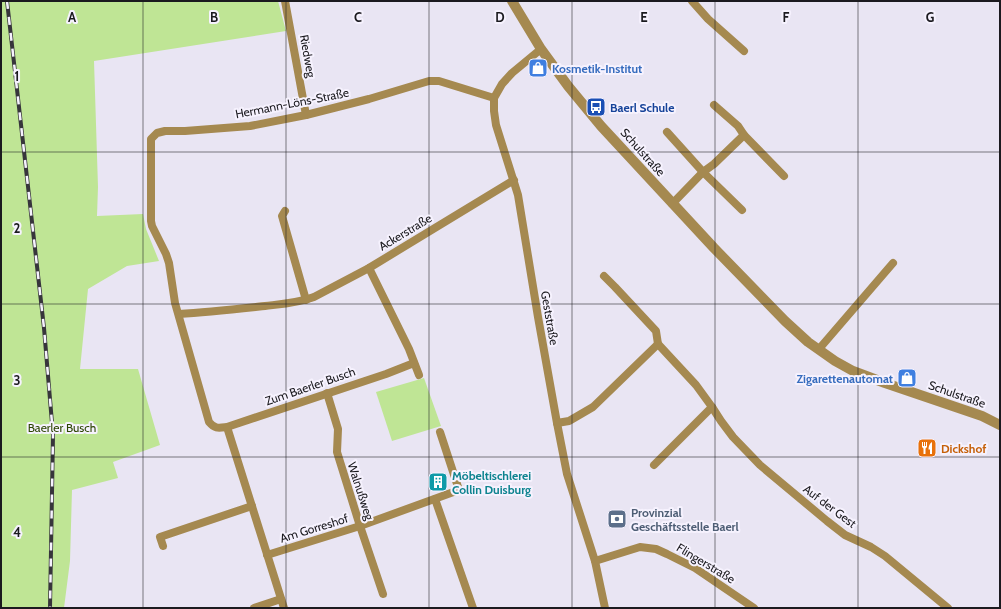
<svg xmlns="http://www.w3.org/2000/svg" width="1001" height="609" viewBox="0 0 1001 609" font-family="Cabin,sans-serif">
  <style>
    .green { fill: #bfe595 }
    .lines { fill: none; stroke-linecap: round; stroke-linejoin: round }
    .minor { stroke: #a58950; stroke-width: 8 }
    .tertiary { stroke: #a58950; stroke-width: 10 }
    .rail-casing { stroke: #37353c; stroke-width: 4 }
    .rail { stroke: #f6f2fe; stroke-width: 2.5; stroke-dasharray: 8; stroke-linecap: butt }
    .grid { fill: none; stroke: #1b1a1f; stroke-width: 1; stroke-opacity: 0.55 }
    .labels { text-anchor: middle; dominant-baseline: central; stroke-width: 4; stroke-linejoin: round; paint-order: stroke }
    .street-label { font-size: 12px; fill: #1b1a1f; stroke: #f6f2fe }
    .shop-label { font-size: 12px; font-weight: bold; fill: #366cbe; stroke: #f6f2fe; text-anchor: start }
    .transit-label { font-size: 12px; font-weight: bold; fill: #164399; stroke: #f6f2fe; text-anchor: start }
    .park-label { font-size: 12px; fill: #2d4603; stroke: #f6f2fe }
    .food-label { font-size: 12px; font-weight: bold; fill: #c56008; stroke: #f6f2fe; text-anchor: start }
    .culture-label { font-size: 12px; font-weight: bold; fill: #0d838f; stroke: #f6f2fe; text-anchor: start }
    .service-label { font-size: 12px; font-weight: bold; fill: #4e5e75; stroke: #f6f2fe; text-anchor: start }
    .grid-label { font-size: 13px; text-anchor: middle; font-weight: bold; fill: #1b1a1f; stroke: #f6f2fe; stroke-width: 4; stroke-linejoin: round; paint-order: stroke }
  </style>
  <rect width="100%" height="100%" fill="#e9e5f3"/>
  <g class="green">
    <path d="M1,1H278L286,31L94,61L98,187L97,216L143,214L146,229L159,261L127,266L88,289L80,369H138L160,445L113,462L118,478L72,490L70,561L64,608H1Z"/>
    <path d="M424,378L441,426L392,441L376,392Z"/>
  </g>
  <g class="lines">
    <g class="minor">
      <path d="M285,1L306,115"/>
      <path d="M692,1L708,19L744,51"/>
      <path d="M541,49L512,73L502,84L494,98V111L496,125L518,195L538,317L557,423L567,474L595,561L605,608"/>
      <path d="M714,105L738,126L744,135"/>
      <path d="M667,132L703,172L742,210"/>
      <path d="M672,204L703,172L714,164L744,135L784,176"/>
      <path d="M285,211L282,216L306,300"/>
      <path d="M369,268L409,349L419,375"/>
      <path d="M604,276L615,287L656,331L658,344"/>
      <path d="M179,314C208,312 236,309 265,306C282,304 298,303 314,297L369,268L514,180"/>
      <path d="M819,349L893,263"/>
      <path d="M414,363L386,374L227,427C218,428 215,429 209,422L175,303L169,263L166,254L152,226L151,221V139L157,133L165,131H185L250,126L306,115L369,99L429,81H439L494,98"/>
      <path d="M327,393L338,429L337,452L360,526L383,594"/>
      <path d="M557,423L569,421L593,407L658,344L696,385L712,407L721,421L733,437L760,465L827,521L845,535L871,547L885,556L948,608"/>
      <path d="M227,427L284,608"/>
      <path d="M654,465L712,407"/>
      <path d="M435,499L473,608"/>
      <path d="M163,546L160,537L252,506"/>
      <path d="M267,555L360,526L459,490L440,432"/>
      <path d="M595,561L640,547L656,549L667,554L695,568L754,608"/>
      <path d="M254,608L281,599"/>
    </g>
    <path class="tertiary" d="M512,1L541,49L568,86L601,126L714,248L785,321L808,342L835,361L853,371L885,383L982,416L1000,425"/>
    <g class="rail-casing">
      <path id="rail" d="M7,1L44,328L53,435L50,608"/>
    </g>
    <use href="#rail" class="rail"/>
  </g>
  <path class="grid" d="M143,1V608M286,1V608M429,1V608M572,1V608M715,1V608M858,1V608M1,152H1000M1,304H1000M1,457H1000"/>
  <defs>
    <g id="shop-square" transform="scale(1)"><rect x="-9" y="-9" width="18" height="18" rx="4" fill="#3f7fe0" stroke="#f6f2fe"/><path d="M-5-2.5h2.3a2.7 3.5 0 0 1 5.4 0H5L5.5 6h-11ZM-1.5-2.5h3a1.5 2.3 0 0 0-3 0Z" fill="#fff"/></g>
    <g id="bus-square" transform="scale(1)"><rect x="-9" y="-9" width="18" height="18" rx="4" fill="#1a4fb4" stroke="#f6f2fe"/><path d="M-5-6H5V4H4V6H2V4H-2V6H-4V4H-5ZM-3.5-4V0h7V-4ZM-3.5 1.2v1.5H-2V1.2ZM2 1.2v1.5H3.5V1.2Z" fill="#fff"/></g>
    <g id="restaurant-square" transform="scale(1)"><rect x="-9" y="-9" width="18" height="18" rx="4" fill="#e8710a" stroke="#f6f2fe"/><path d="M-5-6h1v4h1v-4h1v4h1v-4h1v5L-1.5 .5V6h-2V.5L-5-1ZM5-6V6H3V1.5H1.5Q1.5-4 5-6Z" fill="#fff"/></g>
    <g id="building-square" transform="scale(1)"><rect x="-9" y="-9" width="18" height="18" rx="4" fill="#0f9aa8" stroke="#f6f2fe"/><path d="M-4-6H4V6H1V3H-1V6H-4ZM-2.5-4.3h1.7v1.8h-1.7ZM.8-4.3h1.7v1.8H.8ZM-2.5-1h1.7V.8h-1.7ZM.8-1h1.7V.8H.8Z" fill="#fff"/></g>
    <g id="bank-square" transform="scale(1)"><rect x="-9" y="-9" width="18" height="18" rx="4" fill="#5c6f8a" stroke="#f6f2fe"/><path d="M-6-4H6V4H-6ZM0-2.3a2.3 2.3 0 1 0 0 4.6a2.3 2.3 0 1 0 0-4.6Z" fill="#fff"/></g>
  </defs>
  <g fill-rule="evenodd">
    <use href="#shop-square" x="538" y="68"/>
    <use href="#bus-square" x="596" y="107"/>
    <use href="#shop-square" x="907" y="378"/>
    <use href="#restaurant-square" x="927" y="448"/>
    <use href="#building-square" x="438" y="482"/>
    <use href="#bank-square" x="617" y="519"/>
  </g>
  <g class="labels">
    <g class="street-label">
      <text transform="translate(308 56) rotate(80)">Riedweg</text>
      <text transform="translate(292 103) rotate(-11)">Hermann-Löns-Straße</text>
      <text transform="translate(643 152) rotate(48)">Schulstraße</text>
      <text transform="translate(405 232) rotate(-31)">Ackerstraße</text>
      <text transform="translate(550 318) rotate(80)">Geststraße</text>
      <text transform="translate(310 386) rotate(-19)">Zum Baerler Busch</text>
      <text transform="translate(957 394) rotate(19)">Schulstraße</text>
      <text transform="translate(361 491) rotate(72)">Walnußweg</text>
      <text transform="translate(830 506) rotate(37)">Auf der Gest</text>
      <text transform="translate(314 528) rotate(-17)">Am Gorreshof</text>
      <text transform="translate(706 563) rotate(31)">Flingerstraße</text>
    </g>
    <g class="shop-label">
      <text x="552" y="68">Kosmetik-Institut</text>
      <text x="893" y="378" text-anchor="end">Zigarettenautomat</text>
    </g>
    <g class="transit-label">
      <text x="610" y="107">Baerl Schule</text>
    </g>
    <g class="park-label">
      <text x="62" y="427">Baerler Busch</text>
    </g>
    <g class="food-label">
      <text x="941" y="448">Dickshof</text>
    </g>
    <g class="culture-label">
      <text x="452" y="475">Möbeltischlerei<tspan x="452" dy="14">Collin Duisburg</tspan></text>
    </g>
    <g class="service-label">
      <text x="631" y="512">Provinzial<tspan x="631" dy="14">Geschäftsstelle Baerl</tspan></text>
    </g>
  </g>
  <g class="grid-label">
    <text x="72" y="22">A</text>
    <text x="214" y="22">B</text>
    <text x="358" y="22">C</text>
    <text x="500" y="22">D</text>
    <text x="644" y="22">E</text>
    <text x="786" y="22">F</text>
    <text x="930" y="22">G</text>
    <text x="17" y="81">1</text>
    <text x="17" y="233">2</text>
    <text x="17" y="385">3</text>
    <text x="17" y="537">4</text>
  </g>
  <rect width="1001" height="609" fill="none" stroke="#1b1a1f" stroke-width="4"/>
</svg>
